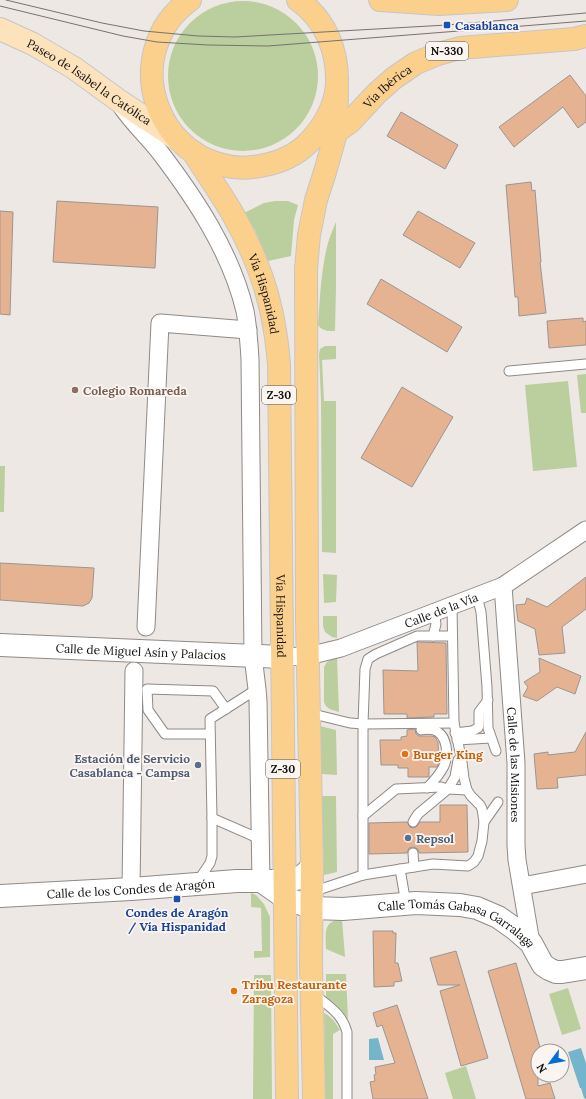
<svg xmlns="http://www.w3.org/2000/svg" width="586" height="1099" viewBox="0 0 586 1099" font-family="Lora,serif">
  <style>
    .green { fill: #bbce9e }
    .water { fill: #73b5cb }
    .building { fill: #e6b392; stroke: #9b9592 }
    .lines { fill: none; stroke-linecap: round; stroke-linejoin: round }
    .lane-casing { stroke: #8f8a86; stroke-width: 11 }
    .street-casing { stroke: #8f8a86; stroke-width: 19 }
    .secondary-casing { stroke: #8f8a86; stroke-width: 24 }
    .primary-casing { stroke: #c6c6c5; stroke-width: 24 }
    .highway-casing { stroke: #c6c6c5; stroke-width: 24 }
    .lane { stroke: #fff; stroke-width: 9 }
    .street { stroke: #fff; stroke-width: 17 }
    .secondary { stroke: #fff; stroke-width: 22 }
    .primary { stroke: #fde3bb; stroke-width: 22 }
    .highway { stroke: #fbd08d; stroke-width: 22 }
    .tram { stroke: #767270; stroke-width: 1 }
    .transit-dot { fill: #1a4fb4; stroke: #fbf5f2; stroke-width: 1.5 }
    .education-dot { fill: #8d6e63; stroke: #fbf5f2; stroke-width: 1.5 }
    .food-dot { fill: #e8710a; stroke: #fbf5f2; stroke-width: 1.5 }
    .service-dot { fill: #5c6f8a; stroke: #fbf5f2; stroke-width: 1.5 }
    .labels { text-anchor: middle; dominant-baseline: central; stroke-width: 3.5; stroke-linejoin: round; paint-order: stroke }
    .shield { fill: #fbf5f2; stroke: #575552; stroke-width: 1 }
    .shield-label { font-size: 11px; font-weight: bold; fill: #11100e }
    .transit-label { font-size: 12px; font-weight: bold; fill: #164399; stroke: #fbf5f2; text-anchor: start }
    .street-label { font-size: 12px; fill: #11100e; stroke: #fbf5f2 }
    .education-label { font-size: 12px; font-weight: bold; fill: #785e54; stroke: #fbf5f2; text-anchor: start }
    .food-label { font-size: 12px; font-weight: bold; fill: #c56008; stroke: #fbf5f2; text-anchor: start }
    .service-label { font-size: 12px; font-weight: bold; fill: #4e5e75; stroke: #fbf5f2; text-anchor: end }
  </style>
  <rect width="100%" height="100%" fill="#eee8e5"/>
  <g class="green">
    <circle cx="243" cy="76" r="75"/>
    <path d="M275,201H288L298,205L294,220L291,256L268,261L255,230L244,213L264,203Z"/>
    <path d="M336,222V287L335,331C328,331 322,331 318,325C320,298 321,269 328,243C330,236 333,229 336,222Z"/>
    <path d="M325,346H336V359L322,360L324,401H336V553L322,552L321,401L319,354L320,349Z"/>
    <path d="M586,374V413H581L577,375Z"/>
    <path d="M568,381L577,467L533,471L525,385Z"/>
    <path d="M0,466H5L4,512H0Z"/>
    <path d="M323,574L337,575L336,602L324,603Z"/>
    <path d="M323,616H337V638L332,637L325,632L323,626Z"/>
    <path d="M337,657L339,712C332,710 326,709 324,702V667L327,662Z"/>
    <path d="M320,726L336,730L337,775L321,774Z"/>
    <path d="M321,796H336L337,872L324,875Z"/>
    <path d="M251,893L256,895L264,904L270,917V957L254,958V951H262L261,908L251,907Z"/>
    <path d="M342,919L345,957L326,949C326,934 322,921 342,919Z"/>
    <path d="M326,974H346L348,1019C342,1010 336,1004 326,998Z"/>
    <path d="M254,975H271L272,1099H253Z"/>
    <path d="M568,988L581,1029L562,1035L549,994Z"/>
    <path d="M324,1013C332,1017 335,1022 340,1030L333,1034V1099H325V1060Z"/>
    <path d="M466,1066L476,1099H453L445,1073Z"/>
  </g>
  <g class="water">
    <path d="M378,1038L384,1060H369V1039Z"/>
    <path d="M581,1048L586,1063V1099L584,1098L581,1088H580L568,1052Z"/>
  </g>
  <g class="building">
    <path d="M570,75L586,96V122L578,128L563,107L514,147L499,127Z"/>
    <path d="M401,112L458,145L445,169L387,136Z"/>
    <path d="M531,182L532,191L535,190L541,262H540L546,313L519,316L518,297H515L506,185Z"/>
    <path d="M57,201L158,207L155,268L53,262Z"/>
    <path d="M0,211L13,212L10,315L0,314Z"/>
    <path d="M418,211L475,243L460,268L403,235Z"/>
    <path d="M381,279L462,327L447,352L367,304Z"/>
    <path d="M583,318V322L586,321V345L549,348L547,321Z"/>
    <path d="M402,387L453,417L412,487L361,458Z"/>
    <path d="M0,563L94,568L92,598L89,603L83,606L0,600Z"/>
    <path d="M586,577V609L562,627L565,653L539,655L535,629L518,621L516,605L525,604L527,598L547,607Z"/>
    <path d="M417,642L446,643L447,714H434V717L407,718V714H384L383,670L418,671Z"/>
    <path d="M539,658L581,676L575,694L557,687L537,701L523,696L528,687L524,682L540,672Z"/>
    <path d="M415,729L416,734L419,736H432L435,737L438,742L439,763L437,767H429V777H408V768H398V765H381L380,740H401V737L407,736V730Z"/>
    <path d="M586,732V775L557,778L558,788L537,789L534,754L548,752V755L575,752Z"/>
    <path d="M440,805H467L468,852L419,853L418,849L413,847L409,848L407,853L369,854V823L407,822L410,827L413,828L416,827L420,822H440Z"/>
    <path d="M373,931H393V933H396L395,963H398L402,981L394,982V986L374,987Z"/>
    <path d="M456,951L488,1058L461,1066L440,991L460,985H438L430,958Z"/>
    <path d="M516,963L541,1051H538V1086L550,1083L555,1099H526L488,971Z"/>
    <path d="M397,1005L428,1099H373L370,1082L375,1081L374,1075L376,1074L375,1067L395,1063L382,1025L377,1027L373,1013Z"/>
  </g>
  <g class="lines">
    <g class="lane-casing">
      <g id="lane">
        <path d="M509,371L586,364"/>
        <path d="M477,596L481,612L487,687L488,728L496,751"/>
        <path d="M433,636L436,624L434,612"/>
        <path d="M309,713L350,723L363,724L454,723"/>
        <path d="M421,730C425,729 430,729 434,730C447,734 449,754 444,766C440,774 433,782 427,788"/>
        <path d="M455,733L472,731L478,728L479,725V712L488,700"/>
        <path d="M210,734H165L148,710L147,689L213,691L226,709"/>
        <path d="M457,740L491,738"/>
        <path d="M363,816L396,789L441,787L448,789L467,790"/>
        <path d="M212,818L260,839"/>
        <path d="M413,822L418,814L448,789L455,777L458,760"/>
        <path d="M484,822L498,802"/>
        <path d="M413,853L414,867"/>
        <path d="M400,869L406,904"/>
        <path d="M363,875V724L365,669L368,659L376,654L417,636H452"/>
        <path d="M198,881L210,863L212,856V818L210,719L257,689"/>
        <path d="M312,892L363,875L433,864L468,866L474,862L478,856L482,841L484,822L482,809L480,805L471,796L467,790L464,778L462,762L454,723L452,605"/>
        <path d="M314,994C328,1006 342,1013 347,1032V1099"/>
      </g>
    </g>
    <g class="street-casing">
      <g id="street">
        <path d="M122,107C133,123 147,136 159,151C195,198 231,252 245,311C248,326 249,343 250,359L253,656L257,689L258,701L261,881"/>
        <path id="s1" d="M503,586L516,763V845L517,860L531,943"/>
        <path d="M146,627L160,323L248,330"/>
        <path id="s2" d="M281,657L308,656L341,648L503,586L586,530"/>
        <path d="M522,886L586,874"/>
        <path d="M131,889L134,671"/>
      </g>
    </g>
    <g class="secondary-casing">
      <g id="secondary">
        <path id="s3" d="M0,645L281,657"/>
        <path id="s4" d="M261,881L284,897L312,908L343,909L416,903L460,905L477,908L498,917L515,929L531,943L538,956L543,965L549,969L556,972H562L586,968"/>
        <path id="s5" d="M0,896L131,889L237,881H284L293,880L301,877L307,872L312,866"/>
      </g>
    </g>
    <g class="primary-casing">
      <g id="primary">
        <path id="s6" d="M0,29L33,44L74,68L118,100L177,139"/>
      </g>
    </g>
    <g class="highway-casing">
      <g id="highway">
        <path d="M190,0C178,9 167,20 161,34C139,79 158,133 201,157C219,166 240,170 260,166C278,163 297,155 310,141C324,126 336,105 337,84C338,51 326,20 298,0"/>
        <path d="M380,0L439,4L507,0"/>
        <path id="s7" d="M328,138L350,122L376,94L394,78L416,63L438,54L460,48L574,39L586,36"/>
        <path id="s8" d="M193,152C206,172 219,191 231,211C252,247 269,290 275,331C277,342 278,353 279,364L287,1099"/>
        <path d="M314,1099L311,965L312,866L307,620L306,269L309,235L316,200L325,172L336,133L337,90"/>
      </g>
    </g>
    <use href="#lane" class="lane"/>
    <use href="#street" class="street"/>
    <use href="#secondary" class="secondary"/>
    <use href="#primary" class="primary"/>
    <use href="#highway" class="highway"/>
    <g class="tram">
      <path d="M6,0L102,23L144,31L198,36L235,37L447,25L586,13"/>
      <path d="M0,6L123,36L157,42L208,45L268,46L586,21"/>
    </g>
  </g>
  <g class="transit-dot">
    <rect x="443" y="21" width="8" height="8" rx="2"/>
    <rect x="173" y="895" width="8" height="8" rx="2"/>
  </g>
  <circle class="education-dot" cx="75" cy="390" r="4"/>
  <g class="food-dot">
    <circle cx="405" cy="754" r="4"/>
    <circle cx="234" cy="991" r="4"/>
  </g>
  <g class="service-dot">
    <circle cx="198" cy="765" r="4"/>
    <circle cx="408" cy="838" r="4"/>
  </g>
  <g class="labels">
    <g class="shield">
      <rect x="426" y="42" width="42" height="18" rx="3"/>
      <rect x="262" y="386" width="34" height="18" rx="3"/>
      <rect x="266" y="760" width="34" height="18" rx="3"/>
    </g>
    <g class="shield-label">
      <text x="447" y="51">N-330</text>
      <text x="279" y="395">Z-30</text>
      <text x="283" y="769">Z-30</text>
    </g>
    <g class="transit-label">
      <text x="455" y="25">Casablanca</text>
      <text x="177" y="912" text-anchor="middle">Condes de Aragón<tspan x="177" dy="14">/ Vía Hispanidad</tspan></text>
    </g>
    <g class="street-label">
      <text stroke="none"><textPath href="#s6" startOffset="104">Paseo de Isabel la Católica</textPath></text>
      <text stroke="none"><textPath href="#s7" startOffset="79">Vía Ibérica</textPath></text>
      <text stroke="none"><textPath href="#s8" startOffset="160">Vía Hispanidad</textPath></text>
      <text stroke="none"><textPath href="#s2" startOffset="168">Calle de la Vía</textPath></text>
      <text stroke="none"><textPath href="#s8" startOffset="484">Vía Hispanidad</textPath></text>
      <text stroke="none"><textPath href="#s3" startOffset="141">Calle de Miguel Asín y Palacios</textPath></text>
      <text stroke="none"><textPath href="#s1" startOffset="179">Calle de las Misiones</textPath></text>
      <text stroke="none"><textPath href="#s5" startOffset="131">Calle de los Condes de Aragón</textPath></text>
      <text stroke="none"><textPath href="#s4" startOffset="208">Calle Tomás Gabasa Garralaga</textPath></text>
    </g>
    <g class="education-label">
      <text x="83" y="390">Colegio Romareda</text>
    </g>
    <g class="food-label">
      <text x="413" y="754">Burger King</text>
      <text x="242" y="984">Tribu Restaurante<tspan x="242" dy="14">Zaragoza</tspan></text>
    </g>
    <g class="service-label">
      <text x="190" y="758">Estación de Servicio<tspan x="190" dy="14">Casablanca - Campsa</tspan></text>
      <text x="416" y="838" text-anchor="start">Repsol</text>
    </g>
  </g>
  <g transform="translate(550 1063) rotate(238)"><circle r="19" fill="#fbf5f2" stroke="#9d9997"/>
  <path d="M0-3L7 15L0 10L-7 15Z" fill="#006ed5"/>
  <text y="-6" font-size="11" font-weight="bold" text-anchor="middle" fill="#11100e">N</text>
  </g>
</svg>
